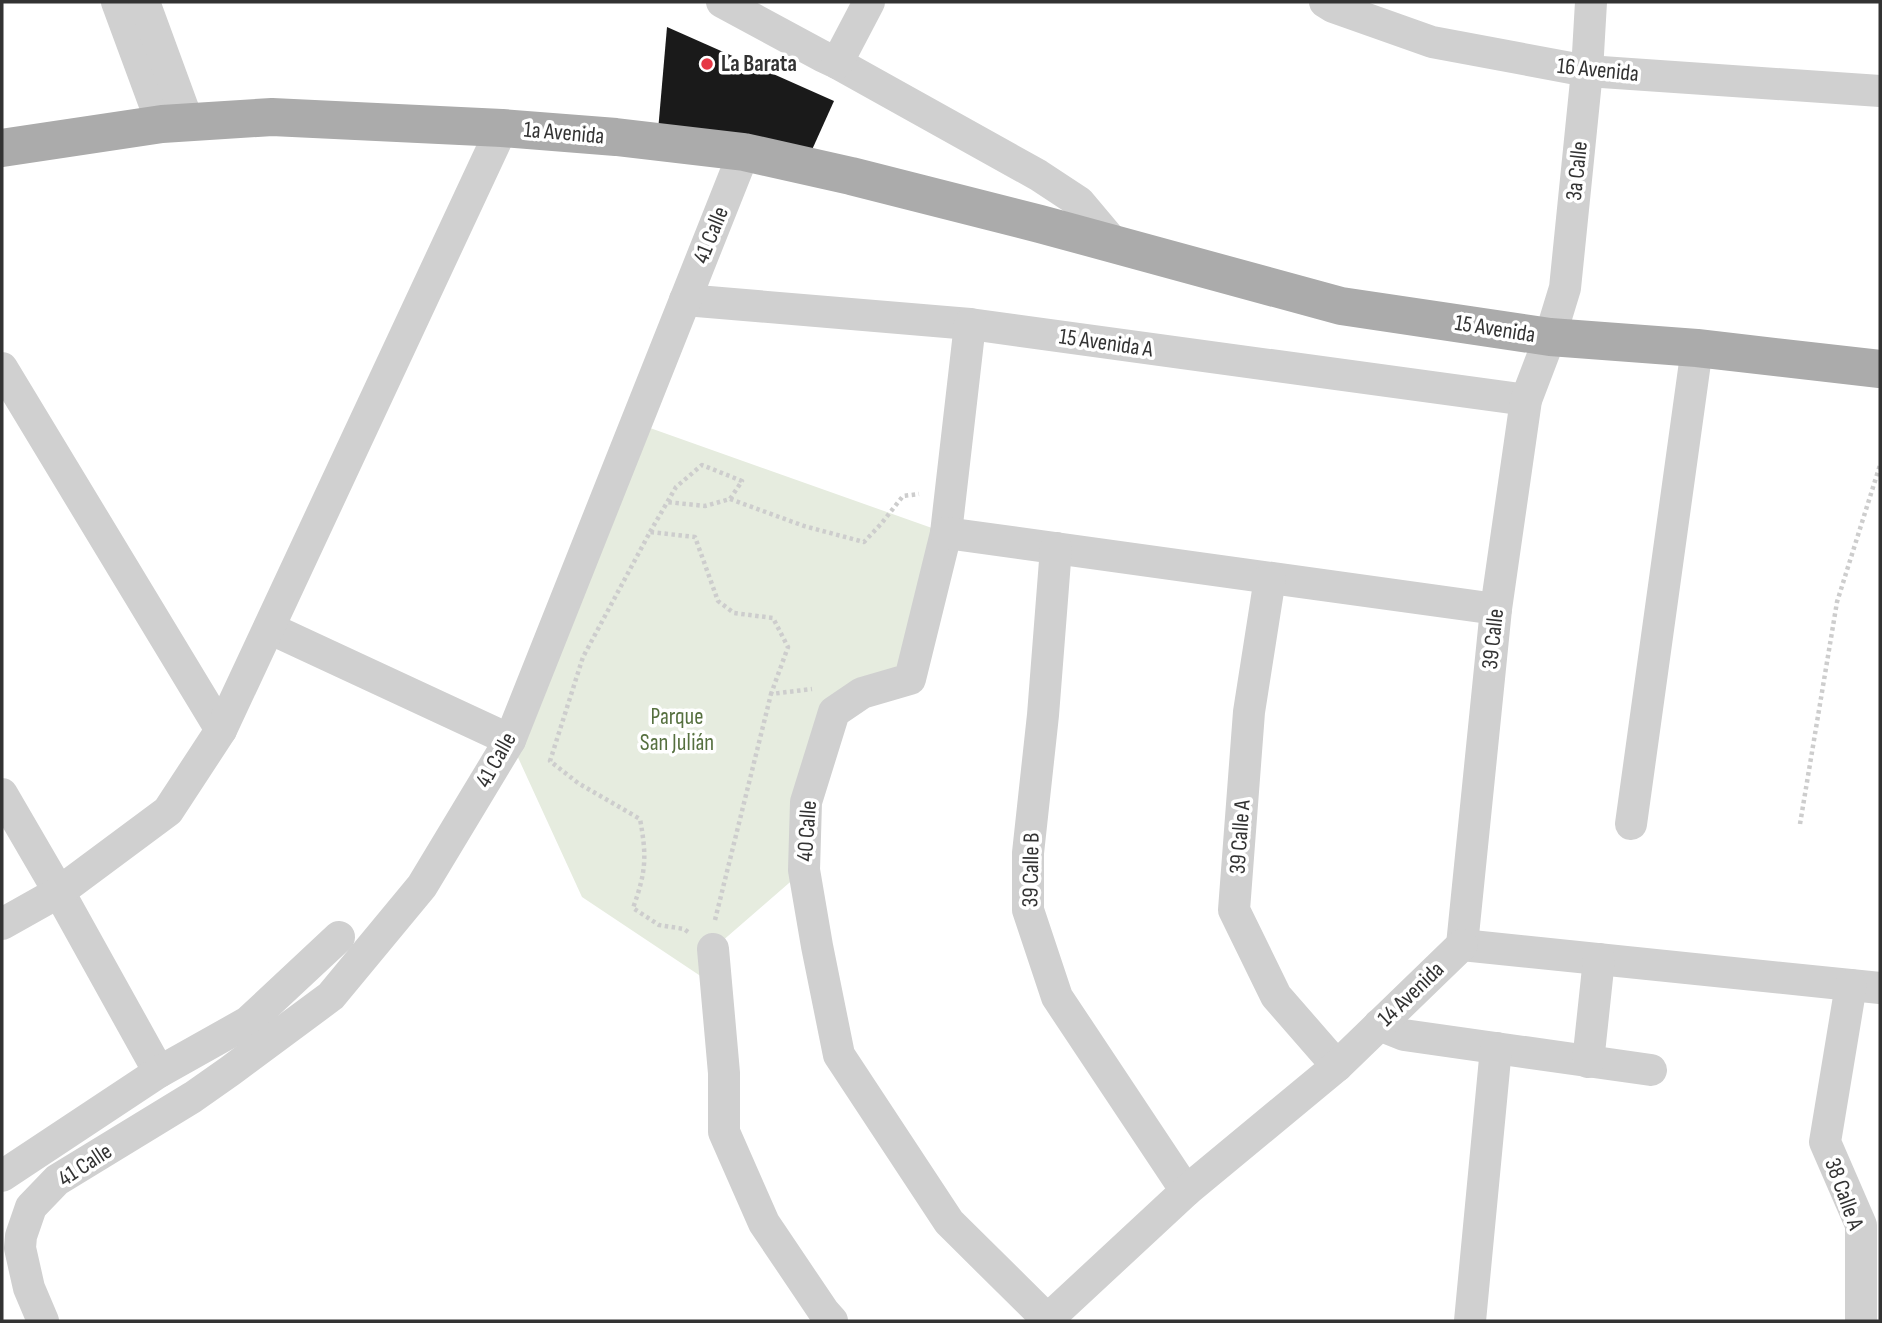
<svg xmlns="http://www.w3.org/2000/svg" width="1882" height="1323" viewBox="0 0 1882 1323" font-family="'Sofia Sans Condensed',sans-serif">
  <style>
    .green { fill: #e6ecdf }
    .building { fill: #1a1a1a }
    .lines { fill: none; stroke-linecap: round; stroke-linejoin: round }
    .path { stroke: #cdcdcd; stroke-width: 4.5; stroke-dasharray: 3.5 3.5; stroke-linecap: butt }
    .minor { stroke: #d0d0d0; stroke-width: 32 }
    .major { stroke: #ababab; stroke-width: 38 }
    .poi-dot { fill: #e63946; stroke: #fff; stroke-width: 2.5 }
    .labels { text-anchor: middle; dominant-baseline: central; stroke-width: 7; stroke-linejoin: round; paint-order: stroke }
    .poi-label { font-size: 23px; font-weight: bold; fill: #333; stroke: #fff; text-anchor: start }
    .street-label { font-size: 23px; fill: #333; stroke: #fff }
    .park-label { font-size: 23px; fill: #56703f; stroke: #fff }
  </style>
  <rect width="100%" height="100%" fill="#fff"/>
  <path class="green" d="M636,423L946,533L910,679L834,712L804,870L713,949L705,979L582,897L510,740Z"/>
  <path class="building" d="M667,27L834,101L811,152L658,131Z"/>
  <g class="lines">
    <g class="path">
      <path d="M730,499L804,526L864,542L881,524L903,496L919,494"/>
      <path d="M650,532L676,487L702,465L742,481L730,499L705,506L667,502"/>
      <path d="M1800,824L1837,602L1880,465"/>
      <path d="M715,920L771,694L812,689"/>
      <path d="M688,932L684,929L659,925L633,908C646,872 647,857 640,819L578,783L550,761L583,657L650,532L695,537L718,601L734,613L773,618L788,647L771,694"/>
    </g>
    <g class="minor">
      <path d="M117,2L162,124"/>
      <path d="M144,2L188,122"/>
      <path d="M722,2L822,56L837,63L1038,175L1079,202L1116,246"/>
      <path d="M1325,2L1333,7L1432,42L1587,71L1880,91"/>
      <path d="M837,63L869,2"/>
      <path d="M685,300L970,324L1526,400"/>
      <path d="M970,324L946,533L910,679L862,693L834,712L806,802L804,870L817,946L839,1055L949,1222L1049,1321"/>
      <path d="M2,368L221,730"/>
      <path d="M946,533L1496,609"/>
      <path d="M1056,548L1043,715L1028,853V910L1057,997L1186,1191"/>
      <path d="M1270,578L1249,712L1234,910L1276,996L1337,1066"/>
      <path d="M269,628L510,740"/>
      <path d="M2,794L59,892L159,1072"/>
      <path d="M1631,824L1697,348"/>
      <path d="M2,924L59,892L168,811L221,730L502,128"/>
      <path d="M1462,945L1496,609L1526,400L1550,337L1565,288L1587,71L1591,2"/>
      <path d="M1462,945L1880,988"/>
      <path d="M713,949L724,1073V1132L764,1223L824,1312L832,1321"/>
      <path d="M1851,985L1825,1142L1861,1225V1321"/>
      <path d="M1379,1025L1404,1035L1651,1070"/>
      <path d="M1588,1062L1599,959"/>
      <path d="M2,1176L159,1072L248,1022L339,937"/>
      <path d="M43,1321L29,1288L20,1248L21,1236L31,1207L57,1180L193,1097L230,1071L331,996L422,886L510,740L744,152"/>
      <path d="M1046,1321L1186,1191L1337,1066L1462,945"/>
      <path d="M1470,1321L1496,1048"/>
    </g>
    <path class="major" d="M2,148L162,124L272,117L502,128L616,137L744,152L851,176L1040,224L1341,306L1550,337L1697,348L1880,369"/>
  </g>
  <circle class="poi-dot" cx="707" cy="64" r="7"/>
  <g class="labels">
    <g class="poi-label">
      <text x="721" y="64">La Barata</text>
    </g>
    <g class="street-label">
      <text transform="translate(1598 70) rotate(6)">16 Avenida</text>
      <text transform="translate(564 133) rotate(5)">1a Avenida</text>
      <text transform="translate(1577 171) rotate(-84)">3a Calle</text>
      <text transform="translate(711 235) rotate(-68)">41 Calle</text>
      <text transform="translate(1495 329) rotate(9)">15 Avenida</text>
      <text transform="translate(1106 343) rotate(8)">15 Avenida A</text>
      <text transform="translate(1493 639) rotate(-84)">39 Calle</text>
      <text transform="translate(496 760) rotate(-61)">41 Calle</text>
      <text transform="translate(807 831) rotate(-86)">40 Calle</text>
      <text transform="translate(1240 837) rotate(-86)">39 Calle A</text>
      <text transform="translate(1031 870) rotate(-89)">39 Calle B</text>
      <text transform="translate(1411 994) rotate(-44)">14 Avenida</text>
      <text transform="translate(85 1165) rotate(-33)">41 Calle</text>
      <text transform="translate(1844 1194) rotate(70)">38 Calle A</text>
    </g>
    <g class="park-label">
      <text x="677" y="717">Parque<tspan x="677" dy="26">San Julián</tspan></text>
    </g>
  </g>
  <rect width="1882" height="1323" fill="none" stroke="#333333" stroke-width="7"/>
</svg>
